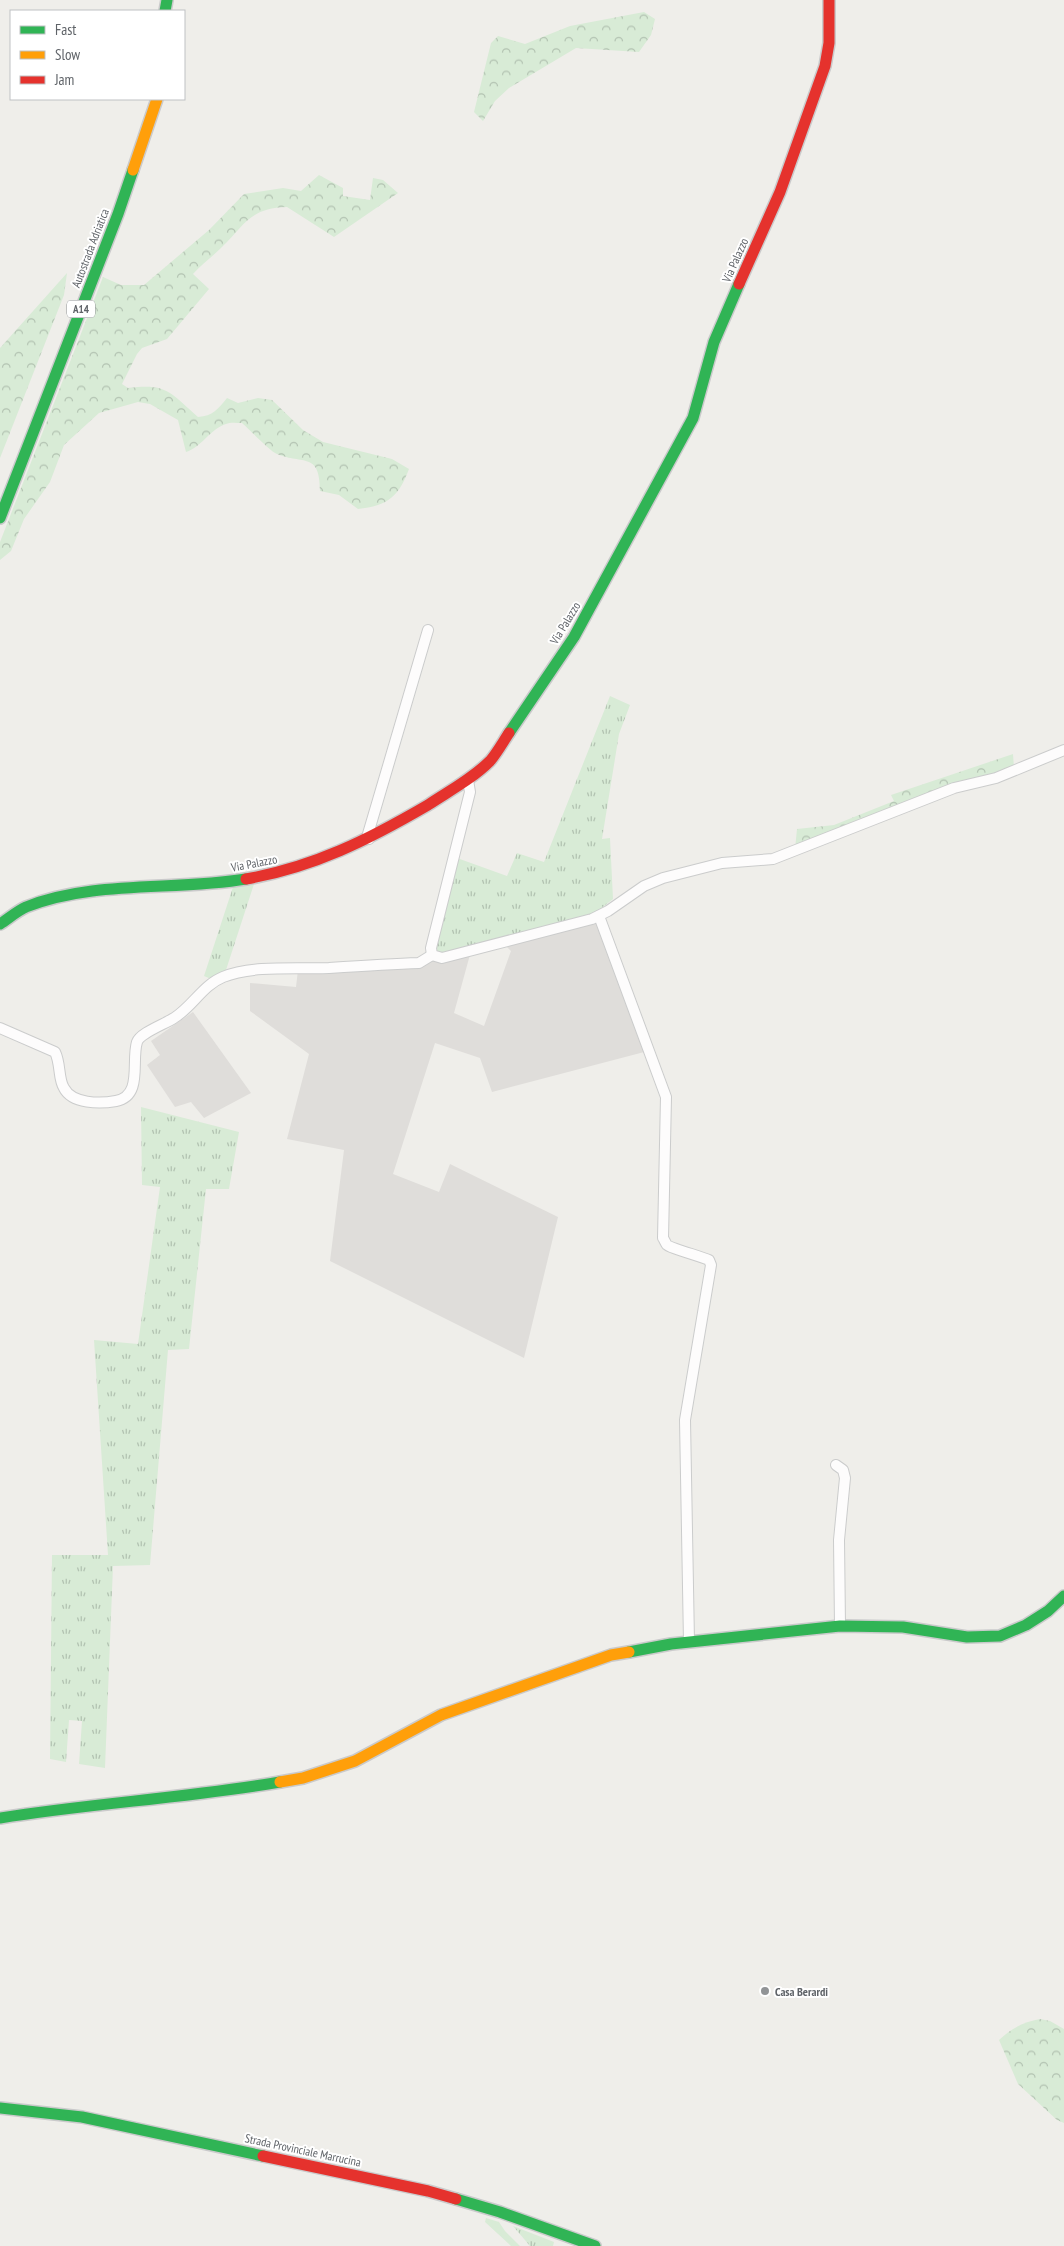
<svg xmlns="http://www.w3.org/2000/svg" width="1064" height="2246" viewBox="0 0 1064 2246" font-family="'PT Sans Narrow',sans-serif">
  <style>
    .industrial { fill: #dfddda }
    .grass { fill: url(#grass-tufts) }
    .forest { fill: url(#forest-crowns) }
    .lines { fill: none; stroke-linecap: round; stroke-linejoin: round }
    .street-casing { stroke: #cbcccc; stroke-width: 12 }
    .fast-casing { stroke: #cacacb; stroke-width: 14 }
    .slow-casing { stroke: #cacacb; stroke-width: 14 }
    .jam-casing { stroke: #cacacb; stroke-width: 14 }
    .street { stroke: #fdfcfc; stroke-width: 10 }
    .fast { stroke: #30b455; stroke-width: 11 }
    .slow { stroke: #ff9f0a; stroke-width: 11 }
    .jam { stroke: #e5322d; stroke-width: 11 }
    .poi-dot { fill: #919496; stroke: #fff; stroke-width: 2 }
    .labels { text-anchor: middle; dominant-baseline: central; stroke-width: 4; stroke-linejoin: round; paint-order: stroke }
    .shield { fill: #fff; stroke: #8f9295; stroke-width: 1 }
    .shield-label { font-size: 11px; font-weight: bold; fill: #5f6368 }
    .street-label { font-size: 12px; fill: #5f6368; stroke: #fff }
    .poi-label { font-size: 12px; font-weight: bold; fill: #5f6368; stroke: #fff; text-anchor: start }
  </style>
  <defs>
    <pattern id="grass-tufts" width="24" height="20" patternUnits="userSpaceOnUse" patternTransform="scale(1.25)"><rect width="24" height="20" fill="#d8ebd6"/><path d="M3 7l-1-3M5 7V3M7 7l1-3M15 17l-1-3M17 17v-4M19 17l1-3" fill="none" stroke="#b2c2b1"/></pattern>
    <pattern id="forest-crowns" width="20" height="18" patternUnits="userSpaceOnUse" patternTransform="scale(1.25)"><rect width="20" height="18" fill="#d8ebd6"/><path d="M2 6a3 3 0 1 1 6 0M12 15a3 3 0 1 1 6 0" fill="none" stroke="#b2c2b1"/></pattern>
  </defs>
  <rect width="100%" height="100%" fill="#efeeea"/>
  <g class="industrial">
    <path d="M598,920L648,1051L492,1092L480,1058L435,1043L393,1174L439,1192L450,1164L558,1217L524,1358L330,1261L344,1150L287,1139L309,1054L250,1011V983L296,987L298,970L430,958L471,951L454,1013L484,1026L511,951L504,944Z"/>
    <path d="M193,1012L251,1093L204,1118L191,1102L175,1107L147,1065L160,1055L151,1041Z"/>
  </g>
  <g class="grass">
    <path d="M610,696L630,705L619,734L602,839L610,838L613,899L594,914L440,954L433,950L457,858L507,876L517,853L544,862Z"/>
    <path d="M254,884L225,973L211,979L204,976L233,887Z"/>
    <path d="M141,1107L239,1132L229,1189H206L189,1349L168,1350L150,1565L113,1566L105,1768L79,1764L82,1721L69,1720L66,1762L50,1759L52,1555H108L94,1340L138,1344L160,1187L142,1185Z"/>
    <path d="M486,2218L499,2222L505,2231L520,2246H511L485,2222Z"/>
    <path d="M513,2226L554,2242L553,2246H530Z"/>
  </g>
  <g class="forest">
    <path d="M644,12L655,19L651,35L639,52L576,48L509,88L495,101L483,121L474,112L491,43L498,36L525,44L570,26Z"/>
    <path d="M319,175L343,188V196L370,200L373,178L383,180L398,193L334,237L287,207C249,208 245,225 221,248C212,257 202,264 193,274L209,289L167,339L142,348L137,354L122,384L128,388C167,383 170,392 198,417C213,416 218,409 227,398L238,403L258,398L272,400L303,430L323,442L392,459L409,469C399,496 388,506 358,509L339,495L320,491C320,451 303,465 277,454C270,451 250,430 242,423C237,423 230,422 226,424C210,429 202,447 186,452L178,420L150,404L138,402L99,413L64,445L50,482L24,519L11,551L0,560V542L103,277L121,285H144L209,230L244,194L283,188L301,191Z"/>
    <path d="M67,273L64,295L0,458V348Z"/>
    <path d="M1013,754L1014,768L795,849L797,829L834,825L894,801L891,795Z"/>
    <path d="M1040,2019L1050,2021L1064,2029V2123L1057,2120L1018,2084L999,2040C1012,2028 1023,2022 1040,2019Z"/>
  </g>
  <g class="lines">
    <g class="street-casing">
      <g id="street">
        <path d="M468,780L470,792L431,948L432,955L442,958L592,919L608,911L644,886L663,878L722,863L773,859L954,788L996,778L1064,750"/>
        <path d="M369,839L368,834L428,630"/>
        <path d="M599,916L666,1097L663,1238C664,1239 666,1244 667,1245C668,1247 702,1257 709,1260L711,1265L685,1420L689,1642"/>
        <path d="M0,1028L55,1052C61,1064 58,1079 64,1088C72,1104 100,1104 116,1101C143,1096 131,1061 137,1042C140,1033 165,1024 174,1018C192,1007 203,985 223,977C252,965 298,969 329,968C359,966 389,964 419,963L432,955"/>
        <path d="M836,1465L843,1470L845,1478L839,1540L840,1626"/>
      </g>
    </g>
    <g class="fast-casing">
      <g id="fast">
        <path d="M165,11L167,0"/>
        <path d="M0,518L118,214L133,170"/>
        <path d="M509,733L574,637L693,418L714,342L739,284"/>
        <path d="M0,924C8,919 17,911 26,907C93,880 175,891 246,879"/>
        <path d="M629,1652L671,1644L840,1626L903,1627L967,1637L1000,1636L1026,1625L1048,1611L1064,1596"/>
        <path d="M0,1818C93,1803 187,1798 280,1782"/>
        <path d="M0,2108L82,2117L263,2156"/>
        <path d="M456,2199L500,2212L595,2246"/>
      </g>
    </g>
    <g class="slow-casing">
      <g id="slow">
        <path d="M133,170L157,99"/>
        <path d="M280,1782L303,1778L355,1761L441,1715L611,1655L629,1652"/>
      </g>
    </g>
    <g class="jam-casing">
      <g id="jam">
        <path d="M739,284L780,192L825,66L829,43V0"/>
        <path d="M246,879C314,867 368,840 428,805C449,791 472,779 490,761C497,753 503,742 509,733"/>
        <path d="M263,2156L428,2191L456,2199"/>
      </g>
    </g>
    <use href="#street" class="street"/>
    <use href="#fast" class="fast"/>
    <use href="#slow" class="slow"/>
    <use href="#jam" class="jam"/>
  </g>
  <circle class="poi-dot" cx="765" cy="1991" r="5"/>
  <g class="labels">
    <rect class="shield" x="67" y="300.5" width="28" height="17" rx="4"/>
    <g class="shield-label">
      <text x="81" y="309">A14</text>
    </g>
    <g class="street-label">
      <text transform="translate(90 248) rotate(-69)">Autostrada Adriatica</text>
      <text transform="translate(735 260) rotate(-66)">Via Palazzo</text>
      <text transform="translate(565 623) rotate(-59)">Via Palazzo</text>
      <text transform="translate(254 863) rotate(-11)">Via Palazzo</text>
      <text transform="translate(303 2150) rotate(12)">Strada Provinciale Marrucina</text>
    </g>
    <g class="poi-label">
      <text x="775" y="1991">Casa Berardi</text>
    </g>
  </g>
  <rect x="10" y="10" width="175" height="90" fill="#ffffff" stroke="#bfc1c3"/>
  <rect x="20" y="26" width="25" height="8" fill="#30b455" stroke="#bfc1c3"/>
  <text x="55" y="35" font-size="15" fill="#5f6368">Fast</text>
  <rect x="20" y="51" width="25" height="8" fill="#ff9f0a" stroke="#bfc1c3"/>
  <text x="55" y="60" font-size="15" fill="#5f6368">Slow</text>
  <rect x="20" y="76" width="25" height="8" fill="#e5322d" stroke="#bfc1c3"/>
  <text x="55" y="85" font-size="15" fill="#5f6368">Jam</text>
</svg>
